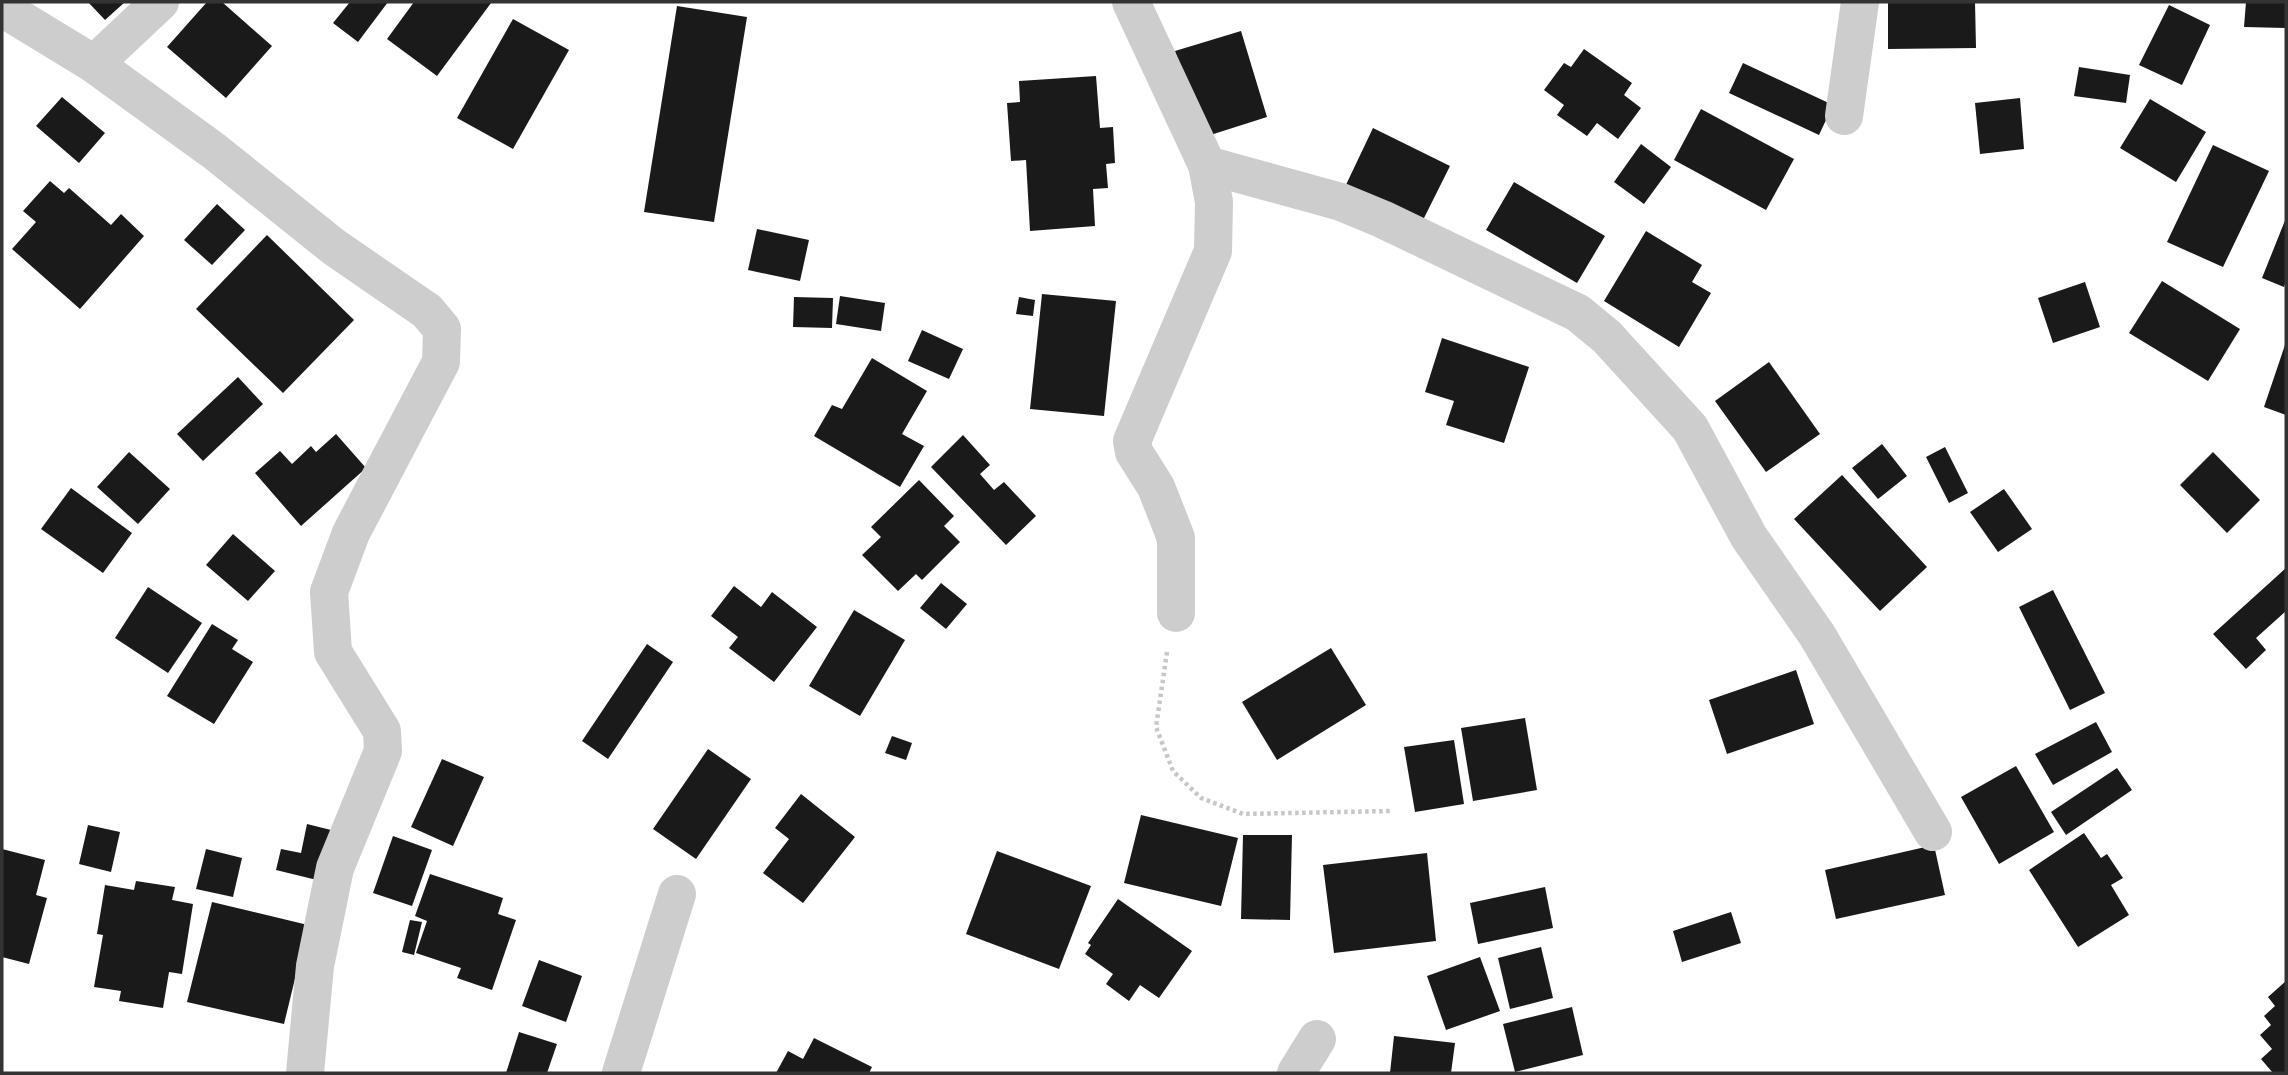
<svg xmlns="http://www.w3.org/2000/svg" width="2288" height="1075" viewBox="0 0 2288 1075" font-family="Jost,sans-serif">
  <style>
    .building { fill: #1a1a1a }
    .lines { fill: none; stroke-linecap: round; stroke-linejoin: round }
    .path { stroke: #c7c7c7; stroke-width: 4.5; stroke-dasharray: 3.5 3.5; stroke-linecap: butt }
    .minor { stroke: #cdcdcd; stroke-width: 38 }
  </style>
  <rect width="100%" height="100%" fill="#fff"/>
  <g class="building">
    <path d="M88,2H125L105,20Z"/>
    <path d="M207,2H222L272,46L226,98L167,47Z"/>
    <path d="M350,2H388L358,42L333,23Z"/>
    <path d="M414,2L491,3L437,76L387,39Z"/>
    <path d="M1888,2H1975L1976,48L1888,49Z"/>
    <path d="M2246,2H2286V28L2244,27Z"/>
    <path d="M2169,5L2210,25L2182,85L2139,65Z"/>
    <path d="M677,6L747,17L714,222L644,212Z"/>
    <path d="M513,19L569,50L513,149L457,118Z"/>
    <path d="M1241,31L1267,117L1201,138L1175,51Z"/>
    <path d="M1584,49L1632,83L1624,95L1641,108L1618,139L1597,123L1587,136L1557,115L1564,105L1544,90L1564,63L1571,67Z"/>
    <path d="M1743,63L1833,105L1819,135L1729,93Z"/>
    <path d="M2079,67L2130,75L2126,103L2074,96Z"/>
    <path d="M1096,76L1100,128L1113,127L1115,163L1106,164L1108,188L1093,189L1095,226L1030,231L1026,160L1011,161L1007,103L1020,102L1019,81Z"/>
    <path d="M62,97L105,133L79,163L36,126Z"/>
    <path d="M2020,98L2024,149L1980,154L1975,103Z"/>
    <path d="M2150,99L2206,132L2176,182L2120,148Z"/>
    <path d="M1701,109L1794,159L1766,210L1674,160Z"/>
    <path d="M1373,128L1450,166L1420,226L1344,189Z"/>
    <path d="M1641,144L1671,167L1644,204L1614,182Z"/>
    <path d="M2213,145L2269,171L2223,267L2167,242Z"/>
    <path d="M50,181L64,193L69,188L111,225L121,214L144,236L80,309L12,249L36,222L23,211Z"/>
    <path d="M1514,182L1605,236L1577,283L1486,230Z"/>
    <path d="M217,204L245,230L212,265L184,240Z"/>
    <path d="M2286,218V280L2284,287L2262,278Z"/>
    <path d="M757,229L809,240L800,281L748,270Z"/>
    <path d="M1646,231L1702,265L1692,282L1711,293L1679,347L1604,301Z"/>
    <path d="M267,235L354,320L283,393L196,309Z"/>
    <path d="M2162,281L2240,329L2208,381L2129,333Z"/>
    <path d="M2085,282L2100,327L2053,343L2038,298Z"/>
    <path d="M1042,294L1116,301L1104,416L1030,409Z"/>
    <path d="M840,296L885,303L881,331L836,324Z"/>
    <path d="M794,297L833,298L832,328L793,327Z"/>
    <path d="M1019,297L1035,300L1033,316L1016,314Z"/>
    <path d="M922,330L963,349L949,379L908,361Z"/>
    <path d="M1442,338L1529,367L1504,443L1446,425L1454,401L1425,392Z"/>
    <path d="M2286,342V415L2264,407Z"/>
    <path d="M872,358L927,391L902,434L924,446L900,487L814,436L832,405L842,409Z"/>
    <path d="M1769,362L1820,434L1766,472L1715,401Z"/>
    <path d="M238,377L263,404L203,461L177,434Z"/>
    <path d="M336,434L366,468L301,526L255,473L280,451L292,464L311,446L316,452Z"/>
    <path d="M963,435L990,465L980,474L994,490L1004,482L1036,516L1006,545L931,467Z"/>
    <path d="M1882,444L1907,476L1878,499L1852,468Z"/>
    <path d="M1945,447L1968,493L1949,503L1926,457Z"/>
    <path d="M129,452L170,489L138,524L97,487Z"/>
    <path d="M2213,452L2260,500L2227,533L2180,485Z"/>
    <path d="M1842,475L1927,567L1880,611L1794,519Z"/>
    <path d="M919,480L954,516L944,526L960,542L922,580L916,574L898,591L862,555L881,537L871,527Z"/>
    <path d="M71,488L132,533L103,573L41,529Z"/>
    <path d="M2004,489L2032,529L1998,552L1970,512Z"/>
    <path d="M233,534L275,571L248,601L206,565Z"/>
    <path d="M2286,568V611L2256,638L2266,650L2246,669L2213,634Z"/>
    <path d="M941,583L967,604L946,629L920,608Z"/>
    <path d="M734,586L761,607L772,592L817,627L774,682L729,648L738,637L711,616Z"/>
    <path d="M148,587L202,623L168,673L115,638Z"/>
    <path d="M2053,590L2105,693L2070,710L2019,607Z"/>
    <path d="M854,610L905,640L860,716L809,686Z"/>
    <path d="M212,624L238,640L232,649L253,662L214,724L167,696Z"/>
    <path d="M647,644L673,662L608,759L582,741Z"/>
    <path d="M1331,648L1366,705L1277,760L1242,702Z"/>
    <path d="M1796,670L1814,724L1727,754L1709,700Z"/>
    <path d="M1525,718L1537,790L1473,801L1461,728Z"/>
    <path d="M2096,722L2112,752L2053,785L2035,754Z"/>
    <path d="M892,736L912,743L906,760L885,753Z"/>
    <path d="M1454,740L1464,804L1415,812L1404,747Z"/>
    <path d="M708,749L751,779L696,859L653,829Z"/>
    <path d="M442,759L484,777L453,846L411,827Z"/>
    <path d="M2016,766L2054,832L1999,864L1961,797Z"/>
    <path d="M2117,768L2132,790L2066,835L2051,812Z"/>
    <path d="M801,794L855,837L803,903L763,873L789,839L775,828Z"/>
    <path d="M1141,815L1238,838L1221,906L1124,883Z"/>
    <path d="M307,824L335,831L321,881L276,870L281,849L301,853Z"/>
    <path d="M88,825L120,832L111,872L79,864Z"/>
    <path d="M2084,833L2101,858L2107,854L2123,878L2111,885L2129,915L2078,947L2029,870Z"/>
    <path d="M1243,835H1292L1290,920L1241,919Z"/>
    <path d="M393,836L432,850L412,906L373,893Z"/>
    <path d="M1934,845L1945,895L1836,919L1825,870Z"/>
    <path d="M2,849L45,860L36,895L47,898L29,964L2,957Z"/>
    <path d="M206,849L242,858L233,897L196,889Z"/>
    <path d="M997,851L1091,886L1059,969L966,934Z"/>
    <path d="M1427,853L1436,941L1334,953L1323,865Z"/>
    <path d="M430,874L503,898L498,914L516,920L492,990L457,978L461,968L416,953L427,921L415,916Z"/>
    <path d="M136,881L175,887L172,900L193,904L182,974L169,972L163,1008L119,1001L121,991L94,987L103,935L97,934L105,885L134,890Z"/>
    <path d="M1545,887L1553,928L1478,944L1470,903Z"/>
    <path d="M1118,899L1192,951L1159,998L1140,985L1129,1001L1106,984L1113,974L1085,954L1091,945L1088,943Z"/>
    <path d="M212,902L308,925L284,1024L187,1002Z"/>
    <path d="M1731,912L1741,943L1682,962L1673,931Z"/>
    <path d="M410,920L422,922L414,955L402,952Z"/>
    <path d="M1541,947L1553,998L1510,1009L1498,958Z"/>
    <path d="M1480,957L1500,1011L1446,1030L1427,976Z"/>
    <path d="M539,960L582,976L566,1022L522,1006Z"/>
    <path d="M2286,981V1073H2273L2261,1059L2272,1049L2260,1035L2271,1025L2264,1016L2275,1006L2268,997Z"/>
    <path d="M1572,1007L1583,1055L1515,1072L1503,1024Z"/>
    <path d="M519,1032L557,1044L547,1073H506Z"/>
    <path d="M1394,1036L1455,1043L1451,1073H1390Z"/>
    <path d="M814,1038L872,1067L869,1073H776L788,1051L803,1059Z"/>
  </g>
  <g class="lines">
    <path class="path" d="M1167,652L1156,727L1173,771L1201,798L1243,814L1390,811"/>
    <g class="minor">
      <path d="M1131,2L1207,165L1341,202L1382,219L1578,313L1607,337L1690,428L1749,537L1817,635L1933,832"/>
      <path d="M2,8L94,64L214,151L334,247L427,311L442,329L441,362L351,533L329,592L333,652L382,731L383,751L335,868L315,966L305,1073"/>
      <path d="M94,64L160,2"/>
      <path d="M1844,116L1860,2"/>
      <path d="M1176,613V538L1156,487L1134,452L1132,441L1213,251L1214,202L1207,165"/>
      <path d="M621,1073L677,894"/>
      <path d="M1296,1073L1317,1039"/>
    </g>
  </g>
  <rect width="2288" height="1075" fill="none" stroke="#333333" stroke-width="7"/>
</svg>
